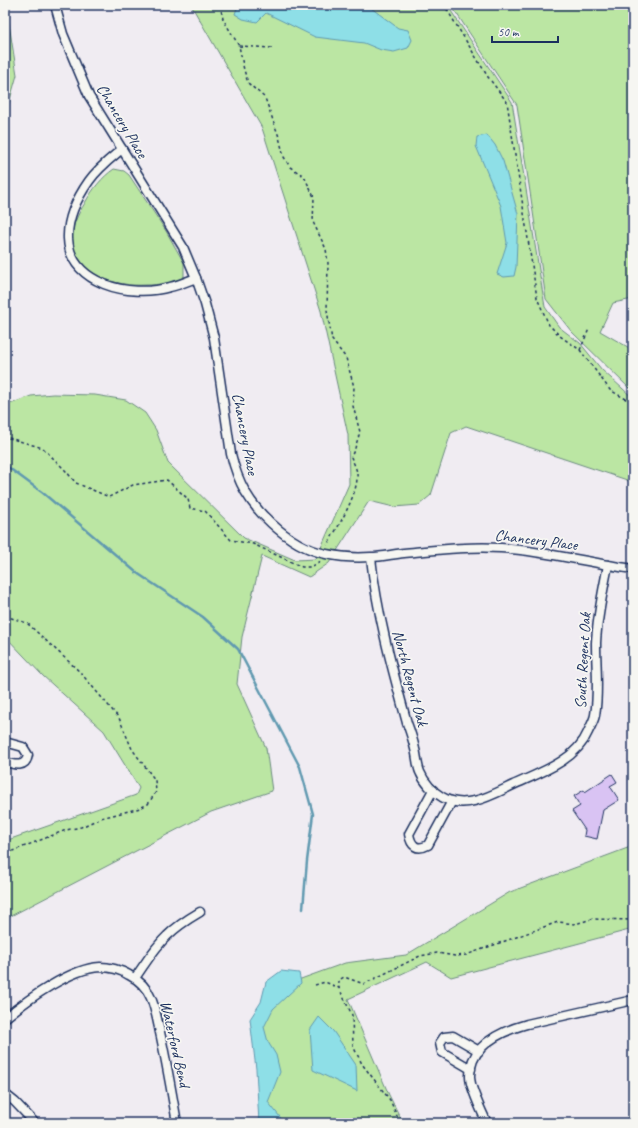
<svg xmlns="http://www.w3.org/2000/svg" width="638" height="1128" viewBox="0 0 638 1128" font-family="Caveat,sans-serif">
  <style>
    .green { fill: #bbe6a3; stroke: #6b8a80 }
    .water { fill: #8edfe7; stroke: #6099b0 }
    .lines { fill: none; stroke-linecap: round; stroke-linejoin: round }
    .stream { stroke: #6099b0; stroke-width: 2.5 }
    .building { fill: #d9c3f3; stroke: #1b2f5e }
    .minor-casing { stroke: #1b2f5e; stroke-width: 11 }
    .path { stroke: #1b2f5e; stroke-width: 1.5; stroke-dasharray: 3 3; stroke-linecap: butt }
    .minor { stroke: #f6f6f2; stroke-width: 8 }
    .labels { text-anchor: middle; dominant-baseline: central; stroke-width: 3.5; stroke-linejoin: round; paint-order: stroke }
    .street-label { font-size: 16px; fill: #1b2f5e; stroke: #f6f6f2 }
  </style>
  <rect width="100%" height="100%" fill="#f0ecf2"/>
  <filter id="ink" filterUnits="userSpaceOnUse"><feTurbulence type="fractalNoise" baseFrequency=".025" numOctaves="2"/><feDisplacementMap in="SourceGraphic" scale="8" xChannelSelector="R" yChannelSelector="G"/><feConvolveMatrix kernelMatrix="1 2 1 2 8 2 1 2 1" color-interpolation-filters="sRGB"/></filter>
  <g filter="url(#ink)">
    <g class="green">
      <path d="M5,5H6L17,75L5,117Z"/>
      <path d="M191,5H447L512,102L545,307L559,327L580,343L602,370L633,398V482L466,426L451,433L431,495L419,505L394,507L369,501L329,563L309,577L262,556L242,637L237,684L266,748L272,791L211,812L5,919V841L136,795L139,788L104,731L43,676L5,636V406L31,396L53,394L95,395L126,400L145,413L156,430L168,463L244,538L295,560L316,559L349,484L348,435L321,311L262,128Z"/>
      <path d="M451,5H633V299L613,303L600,331L633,350V392L571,331L546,299L517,105Z"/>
      <path d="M114,169L124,171L129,175L166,231L184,263V277C173,283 158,285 146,285C116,287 76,275 72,240C71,227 78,214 85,203C92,190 102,177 114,169Z"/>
      <path d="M633,846V929L451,977L427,962L348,999L389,1095L403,1123H274L268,1112L254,1028L287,984L345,963L406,955L510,892Z"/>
    </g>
    <g class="water">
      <path d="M238,5H367L398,28L408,30L412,40L408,48L394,52L381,50L364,43L315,37L266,13L257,22L243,19L235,14Z"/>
      <path d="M487,135L495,145L503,161L518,214L516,267L514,276L504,277L497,274L507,243L501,206L476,146L477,137Z"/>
      <path d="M281,971L299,973L301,983L273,1009L264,1027L268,1042L276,1055L280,1072L268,1102L280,1117L283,1123H259L256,1069L250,1019L261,1002L266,982Z"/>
      <path d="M319,1017L333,1031L356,1065L357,1091L313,1070L310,1030Z"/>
    </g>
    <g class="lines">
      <path class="stream" d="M5,465L43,493L137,573L203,617L238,649L300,767L313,814L307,861L303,909"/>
    </g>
    <path class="building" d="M612,774L617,782L610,786L619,800L603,810L597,839L584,836L585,830L572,811L580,806L574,796L584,790L585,792Z"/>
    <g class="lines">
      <g class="minor-casing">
        <g id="minor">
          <path d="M55,5L63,34L89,96L183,247L196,278L205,304L214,338L231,454C238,483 249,503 271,523C286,537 306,550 326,554C340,557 357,558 371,557C382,557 393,554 404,553C436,550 469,546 501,548C546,551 589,563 633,569"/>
          <path d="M122,149C110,159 98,168 89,181C63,218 54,263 104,284C124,292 150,293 170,287C179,285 188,281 196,278"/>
          <path d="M371,558C377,614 392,668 407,723C410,731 413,740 415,749C417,756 417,765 420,772C424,782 433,792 442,797C465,811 492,795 513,785C539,773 576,761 588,732C590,727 594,721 595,715C599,692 596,667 596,643C597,617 603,591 608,565"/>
          <path d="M5,742L23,747L28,755C26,768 15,765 5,762"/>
          <path d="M433,790L409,834C411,846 417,851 428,845L452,801"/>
          <path d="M135,978C145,964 154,948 167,936C177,926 188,919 200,912"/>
          <path d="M5,1018C27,1000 71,968 100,967C109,967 121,970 129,975C139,980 147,988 151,998C156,1010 158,1024 161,1037C167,1065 172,1094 177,1123"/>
          <path d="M471,1069L442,1052L440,1043L444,1037L453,1036L479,1051"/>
          <path d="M5,1094L15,1102L35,1123"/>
          <path d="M487,1123C482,1112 470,1088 470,1077C469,1045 502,1031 527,1024L633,1000"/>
        </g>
      </g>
      <g class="path">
        <path d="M220,5L223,19L239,46L244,70L248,83L265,98L279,137L284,157L290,167L304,176L314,197L313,222L326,249L328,263L327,310L332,340L346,358L354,387L353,406L360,432L355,448L351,457C353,462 357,469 357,474C359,493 337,529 327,545"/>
        <path d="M443,5L446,8L488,77L507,102L537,298L549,325L560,336L580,350L610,390L633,403"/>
        <path d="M239,46L272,48"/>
        <path d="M580,350L589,329"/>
        <path d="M5,433L9,438L43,448L65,470L76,483L109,497L133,485L167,480L188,499L190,508L205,511L231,540L253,544L302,567H311L321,561"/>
        <path d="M5,616L27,623L80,672L119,718L132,749L155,780L156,792L148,804L140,808L101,818L81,827L66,830L5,854"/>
        <path d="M315,985L325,982L339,988"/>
        <path d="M400,1123L390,1100L362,1064L353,1046L352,1015L339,988V980L344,977L364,984L420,956L437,953L455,956L466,955L558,922L575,924L592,919L633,920"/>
      </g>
      <use href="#minor" class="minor"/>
    </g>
  </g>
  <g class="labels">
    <g class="street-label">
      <text transform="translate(122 121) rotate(59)">Chancery Place</text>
      <text transform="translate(245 434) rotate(79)">Chancery Place</text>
      <text transform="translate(536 540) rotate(7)">Chancery Place</text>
      <text transform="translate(583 661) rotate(-87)">South Regent Oak</text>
      <text transform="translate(410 678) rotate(75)">North Regent Oak</text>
      <text transform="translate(175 1044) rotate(77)">Waterford Bend</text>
    </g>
  </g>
  <rect width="638" height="1128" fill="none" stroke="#f6f6f2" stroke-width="20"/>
  <rect x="10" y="10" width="618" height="1108" fill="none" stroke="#1b2f5e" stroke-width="1.5" filter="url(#ink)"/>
  <path d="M492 36v6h66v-6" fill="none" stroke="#1b2f5e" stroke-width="2"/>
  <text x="498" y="36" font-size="12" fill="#1b2f5e" stroke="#f6f6f2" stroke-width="3" paint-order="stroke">50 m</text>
</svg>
